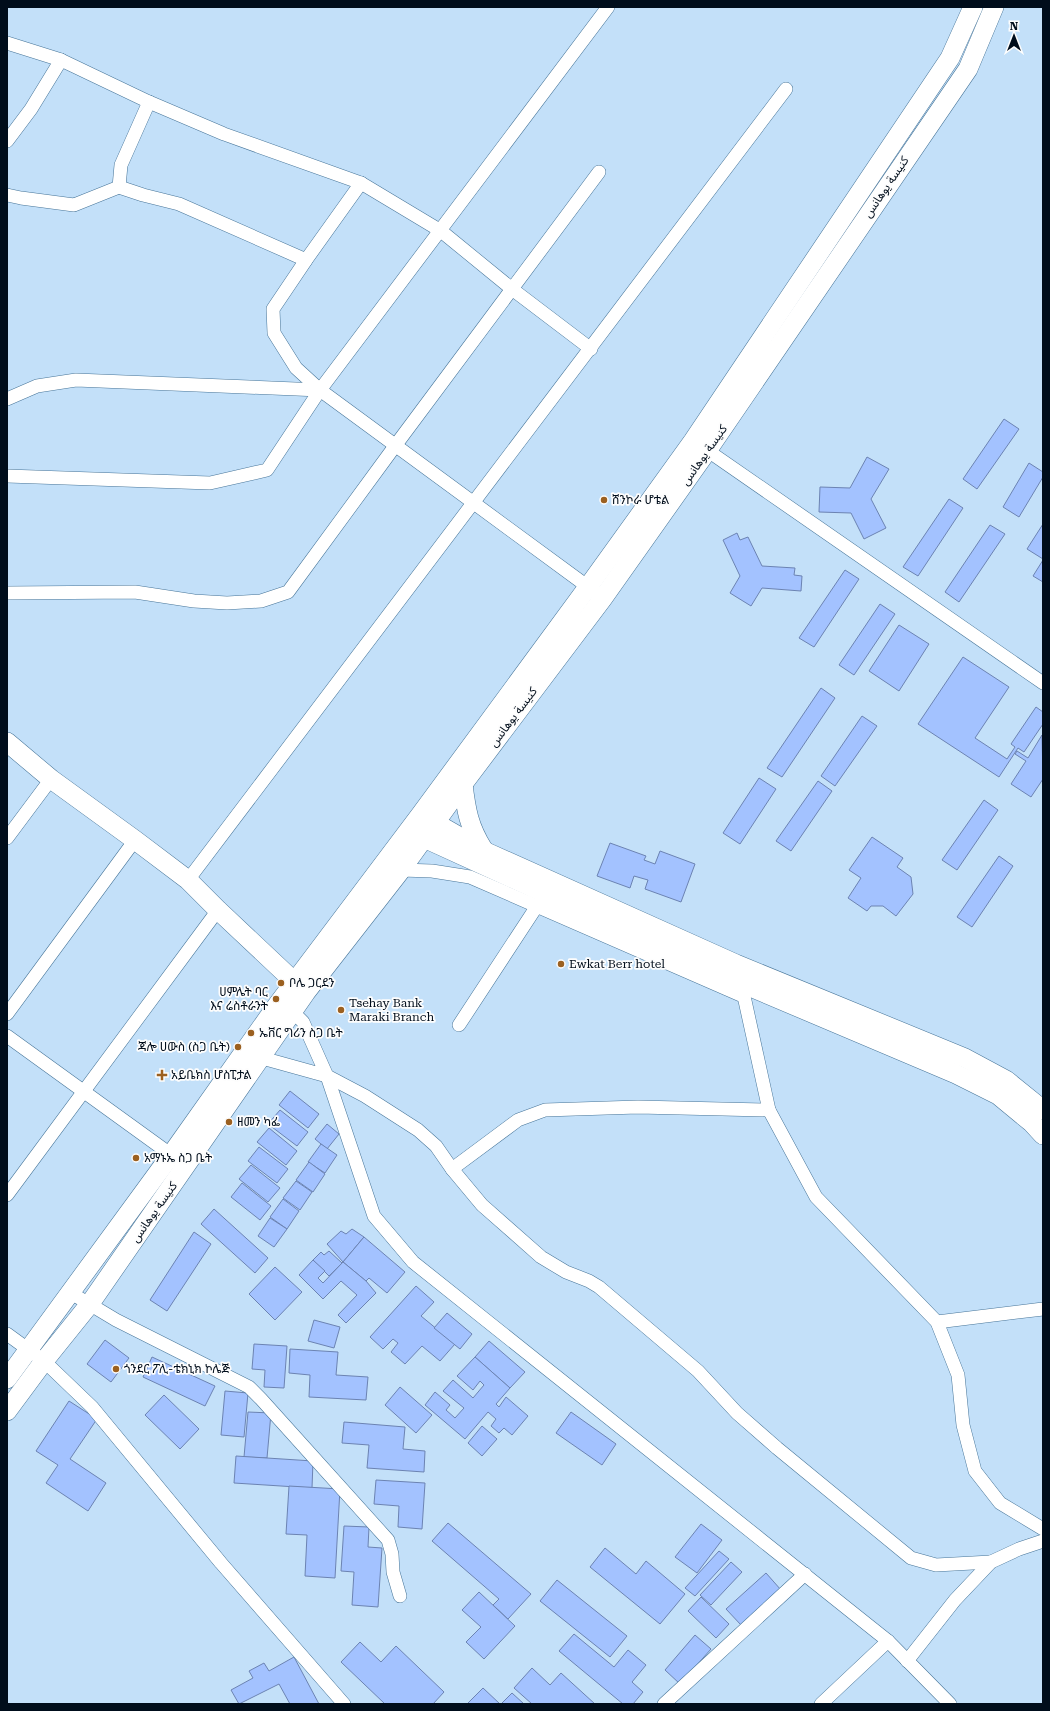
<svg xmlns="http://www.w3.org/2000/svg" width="1050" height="1711" viewBox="0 0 1050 1711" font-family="'Roboto Serif','Noto Sans Arabic','Noto Sans Ethiopic',serif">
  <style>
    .building { fill: #a3c2ff; stroke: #6c83b2 }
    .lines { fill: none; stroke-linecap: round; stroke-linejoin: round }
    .street-casing { stroke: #477599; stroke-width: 14 }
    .secondary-casing { stroke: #477599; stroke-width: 20 }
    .street { stroke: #fff; stroke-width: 13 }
    .secondary { stroke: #fff; stroke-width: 19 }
    .poi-dot { fill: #9b6020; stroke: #fdfdfd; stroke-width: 1.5 }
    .labels { text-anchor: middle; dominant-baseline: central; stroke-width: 3.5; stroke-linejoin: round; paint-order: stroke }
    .street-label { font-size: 12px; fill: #000d1b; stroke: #fdfdfd }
    .poi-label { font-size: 12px; fill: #000d1b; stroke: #fdfdfd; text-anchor: start }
  </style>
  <rect width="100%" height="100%" fill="#c3e0f9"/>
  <g class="building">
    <path d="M1004,419L1019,429L977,489L963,479Z"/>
    <path d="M867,457L889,469L871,499L886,528L864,539L851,513L819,512L820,487L850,488Z"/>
    <path d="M1029,463L1043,472V477L1019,517L1003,507Z"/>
    <path d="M949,499L963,508L918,576L903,567Z"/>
    <path d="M1043,524V559L1027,549Z"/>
    <path d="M990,525L1005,534L959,602L945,592Z"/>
    <path d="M737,533L740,540L748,537L762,566L795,568L794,575L802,576L801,591L762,588L751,606L730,593L740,576L723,540Z"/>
    <path d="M1043,560V582L1033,576Z"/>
    <path d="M845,570L859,579L814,647L799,638Z"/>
    <path d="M880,604L895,614L854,675L839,665Z"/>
    <path d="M899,625L929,644L899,691L869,671Z"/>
    <path d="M963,657L1009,687L975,738L1007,759L1015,747L1011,744L1036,707L1043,712V724L1024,752L1018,748L999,777L918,724Z"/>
    <path d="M821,688L835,698L782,777L767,768Z"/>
    <path d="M862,716L877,726L835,786L821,776Z"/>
    <path d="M1042,735L1043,779L1031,797L1011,784L1026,761L1015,754L1017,751L1028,758Z"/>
    <path d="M759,778L776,789L740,844L723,833Z"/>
    <path d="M818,781L832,791L791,851L776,841Z"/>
    <path d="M984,800L998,810L957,870L942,860Z"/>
    <path d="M872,837L903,858L897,867L911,877L913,894L896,916L883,906H871L867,911L848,898L861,878L849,870Z"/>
    <path d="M610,843L646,856L644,860L655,864L660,851L695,864L681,902L645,889L648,880L634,876L630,888L597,876Z"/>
    <path d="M999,856L1013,866L972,927L957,917Z"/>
    <path d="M290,1091L319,1114L308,1128L279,1105Z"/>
    <path d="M280,1110L308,1132L297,1146L268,1124Z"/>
    <path d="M327,1124L339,1134L327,1149L315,1139Z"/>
    <path d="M269,1128L297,1151L286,1165L257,1142Z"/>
    <path d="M321,1144L337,1155L325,1173L308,1162Z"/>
    <path d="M259,1147L288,1169L277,1183L248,1161Z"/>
    <path d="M309,1162L325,1174L313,1192L296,1180Z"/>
    <path d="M251,1165L280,1188L268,1202L239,1179Z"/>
    <path d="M296,1181L312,1192L300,1210L283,1198Z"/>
    <path d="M242,1183L271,1206L260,1220L231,1197Z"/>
    <path d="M283,1199L299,1211L287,1229L270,1217Z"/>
    <path d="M214,1209L268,1258L255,1273L201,1224Z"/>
    <path d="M270,1218L287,1229L274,1247L258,1236Z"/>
    <path d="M352,1229L364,1237L343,1262L327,1244L341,1231L346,1234Z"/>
    <path d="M194,1232L211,1244L167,1311L150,1300Z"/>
    <path d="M364,1237L405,1272L387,1293L369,1278L366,1281L343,1262Z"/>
    <path d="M329,1251L342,1263L329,1276L313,1260L321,1252L324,1255Z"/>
    <path d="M313,1260L325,1271L318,1278L323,1283L343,1262L366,1281L376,1293L346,1323L338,1315L357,1295L341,1281L323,1299L299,1275Z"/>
    <path d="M275,1267L302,1292L275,1320L249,1294Z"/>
    <path d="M416,1286L434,1302L421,1316L455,1344L440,1361L422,1346L405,1364L391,1352L398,1343L393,1339L383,1349L370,1337Z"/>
    <path d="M447,1313L472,1334L460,1349L434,1328Z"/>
    <path d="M314,1320L340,1327L334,1348L308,1341Z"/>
    <path d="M105,1340L129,1358L111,1382L87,1364Z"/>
    <path d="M489,1341L525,1372L510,1388L475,1357Z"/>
    <path d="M254,1344L287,1346L284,1388L264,1387L265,1370L252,1369Z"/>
    <path d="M290,1349L338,1352L336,1375L368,1377L366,1400L309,1397L310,1375L289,1373Z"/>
    <path d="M152,1357L215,1386L205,1406L143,1377Z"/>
    <path d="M475,1357L510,1388L496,1404L499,1407L506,1397L528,1416L512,1435L504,1428L499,1433L491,1426L496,1419L488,1412L465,1439L425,1405L435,1392L450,1405L446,1410L455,1418L464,1408L443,1391L453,1380L473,1398L484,1385L480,1381L473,1390L457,1376Z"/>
    <path d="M400,1387L432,1415L416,1433L385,1405Z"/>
    <path d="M225,1391L248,1393L244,1437L221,1435Z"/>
    <path d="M164,1395L199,1429L180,1449L145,1415Z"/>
    <path d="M69,1401L97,1419L70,1459L106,1483L88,1511L46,1483L58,1465L36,1451Z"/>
    <path d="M248,1412L271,1413L267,1458L244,1457Z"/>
    <path d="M571,1412L616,1444L602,1465L556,1433Z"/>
    <path d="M344,1422L405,1427L403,1449L425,1451L424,1472L367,1468L369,1445L342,1443Z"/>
    <path d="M482,1426L497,1439L482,1456L468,1443Z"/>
    <path d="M236,1456L313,1461L312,1488L234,1483Z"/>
    <path d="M376,1480L425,1483L422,1529L398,1527L399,1506L374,1504Z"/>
    <path d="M289,1486L340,1489L335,1578L305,1576L307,1535L286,1534Z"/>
    <path d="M448,1523L531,1594L508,1619L493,1605L499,1599L432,1541Z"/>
    <path d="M701,1524L722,1540L697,1573L675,1557Z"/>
    <path d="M344,1526L369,1527L368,1547L382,1548L378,1607L352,1605L354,1572L341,1571Z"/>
    <path d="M605,1548L636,1574L646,1561L685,1594L660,1624L590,1567Z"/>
    <path d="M719,1551L729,1559L695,1596L685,1588Z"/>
    <path d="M731,1562L742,1572L711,1605L700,1595Z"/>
    <path d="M766,1573L781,1590L741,1625L726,1609Z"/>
    <path d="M557,1580L627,1636L610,1657L540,1601Z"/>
    <path d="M479,1592L515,1626L484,1659L466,1642L481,1627L462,1610Z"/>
    <path d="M701,1597L729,1624L716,1638L688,1611Z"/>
    <path d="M574,1634L614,1667L628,1650L646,1665L632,1682L643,1692L633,1704H623L559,1651Z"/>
    <path d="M695,1635L711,1649L680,1684L665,1670Z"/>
    <path d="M360,1642L381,1662L396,1646L444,1692L433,1704H385L341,1662Z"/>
    <path d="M294,1657L319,1704H290L279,1684L239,1704L231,1690L253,1678L249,1671L264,1663L269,1671Z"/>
    <path d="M532,1668L550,1685L561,1673L595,1704H532L514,1688Z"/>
    <path d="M483,1688L500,1704H467Z"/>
    <path d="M512,1693L524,1704H501Z"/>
  </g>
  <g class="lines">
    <g class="street-casing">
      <g id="street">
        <path d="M7,43L61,60L149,102L224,134L361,183L441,231L512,289L591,349"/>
        <path d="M149,102L121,165L119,187L143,195L179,204L306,260"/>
        <path d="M7,141L31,109L61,60"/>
        <path d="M361,183L306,260L273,309L274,333L296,368L320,390L595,592"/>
        <path d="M7,195L21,198L74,205L119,187"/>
        <path d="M7,399L37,386L76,380L320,390"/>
        <path d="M701,446L1043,683"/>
        <path d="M7,476L210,483L267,470L320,390L608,7"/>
        <path d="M7,593L135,592L194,601L227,603L261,601L288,592L395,446L599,172"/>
        <path d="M7,838L51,779"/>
        <path d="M401,870L432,871L470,877L743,996"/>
        <path d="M188,880L786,89"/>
        <path d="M740,978L769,1110L816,1197L937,1322L958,1375L963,1425L975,1471L1000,1503L1043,1529"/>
        <path d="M7,1014L135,840"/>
        <path d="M459,1025L537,906"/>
        <path d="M7,1036L177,1159"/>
        <path d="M255,1053L262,1058L327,1076L303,1022L293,1012L285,1007"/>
        <path d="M327,1076L374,1216L413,1262L888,1641L950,1704"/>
        <path d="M327,1076L365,1096L418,1130L436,1146L452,1169L482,1205L541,1257L566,1272L589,1281L599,1287L698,1371L737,1413L777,1448L911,1558L936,1565L991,1562"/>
        <path d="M452,1169L518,1120L545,1110L638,1107L769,1110"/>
        <path d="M7,1195L218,910"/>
        <path d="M71,1293L116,1320L249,1387L261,1399L388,1540L392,1554L393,1572L400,1596"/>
        <path d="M937,1322L1043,1309"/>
        <path d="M7,1334L44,1361L92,1407L221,1563L344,1704"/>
        <path d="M907,1661L955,1600L991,1562L1019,1549L1043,1541"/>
        <path d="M664,1704L805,1574"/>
        <path d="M821,1704L888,1641"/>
      </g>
    </g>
    <g class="secondary-casing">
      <g id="secondary">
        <path d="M7,742L51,779L135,840L188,880L218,910L303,990"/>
        <path d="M463,784C466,810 469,827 483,849"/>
        <path d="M425,817L484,851L736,964L965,1058L1006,1080L1043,1110"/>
        <path d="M414,831L424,838L741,983L956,1074L998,1095L1032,1123L1043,1135"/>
        <path d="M7,1379L171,1155L278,1004L421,814L588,587L693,441L950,58L973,7"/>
        <path d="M7,1411L44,1361L89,1305L306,992L401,870L463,784L603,598L707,451L968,69L994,7"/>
      </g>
    </g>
    <use href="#street" class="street"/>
    <use href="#secondary" class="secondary"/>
  </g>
  <g class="poi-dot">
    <circle cx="604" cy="500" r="4"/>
    <circle cx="561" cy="964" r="4"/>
    <circle cx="281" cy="983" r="4"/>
    <circle cx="276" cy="999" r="4"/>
    <circle cx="341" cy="1010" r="4"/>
    <circle cx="251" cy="1033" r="4"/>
    <circle cx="238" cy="1047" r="4"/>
    <path d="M160 1069h4v4h4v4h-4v4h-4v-4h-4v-4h4z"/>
    <circle cx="229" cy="1122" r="4"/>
    <circle cx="136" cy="1158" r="4"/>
    <circle cx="116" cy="1369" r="4"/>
  </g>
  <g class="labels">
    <g class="street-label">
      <text transform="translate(886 187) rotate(-56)">كنيسة يوهانس</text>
      <text transform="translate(704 455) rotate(-55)">كنيسة يوهانس</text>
      <text transform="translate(513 717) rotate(-53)">كنيسة يوهانس</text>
      <text transform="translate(154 1212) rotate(-55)">كنيسة يوهانس</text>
    </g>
    <g class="poi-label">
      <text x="612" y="500">ሸንኮራ ሆቴል</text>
      <text x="569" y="964">Ewkat Berr hotel</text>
      <text x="289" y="983">ቦሌ ጋርደን</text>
      <text x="268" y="992" text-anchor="end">ሀምሌት ባር<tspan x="268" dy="14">እና ሬስቶራንት</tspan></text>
      <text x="349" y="1003">Tsehay Bank<tspan x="349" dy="14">Maraki Branch</tspan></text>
      <text x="259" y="1033">ኤቨር ግሪን ስጋ ቤት</text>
      <text x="230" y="1047" text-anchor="end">ጃሎ ሀውስ (ስጋ ቤት)</text>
      <text x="171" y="1075">አይቤክስ ሆስፒታል</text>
      <text x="237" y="1122">ዘመን ካፌ</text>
      <text x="144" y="1158">አማኑኤ ስጋ ቤት</text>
      <text x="124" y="1369">ጎንደር ፖሊ-ቴክኒክ ኮሌጅ</text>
    </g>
  </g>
  <rect width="1050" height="1711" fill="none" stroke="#000d1b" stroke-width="16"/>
  <g transform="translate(1014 36)" stroke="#fdfdfd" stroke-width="3" paint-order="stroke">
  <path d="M0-3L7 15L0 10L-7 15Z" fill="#000d1b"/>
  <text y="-6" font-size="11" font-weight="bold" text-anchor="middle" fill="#000d1b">N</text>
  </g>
</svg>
